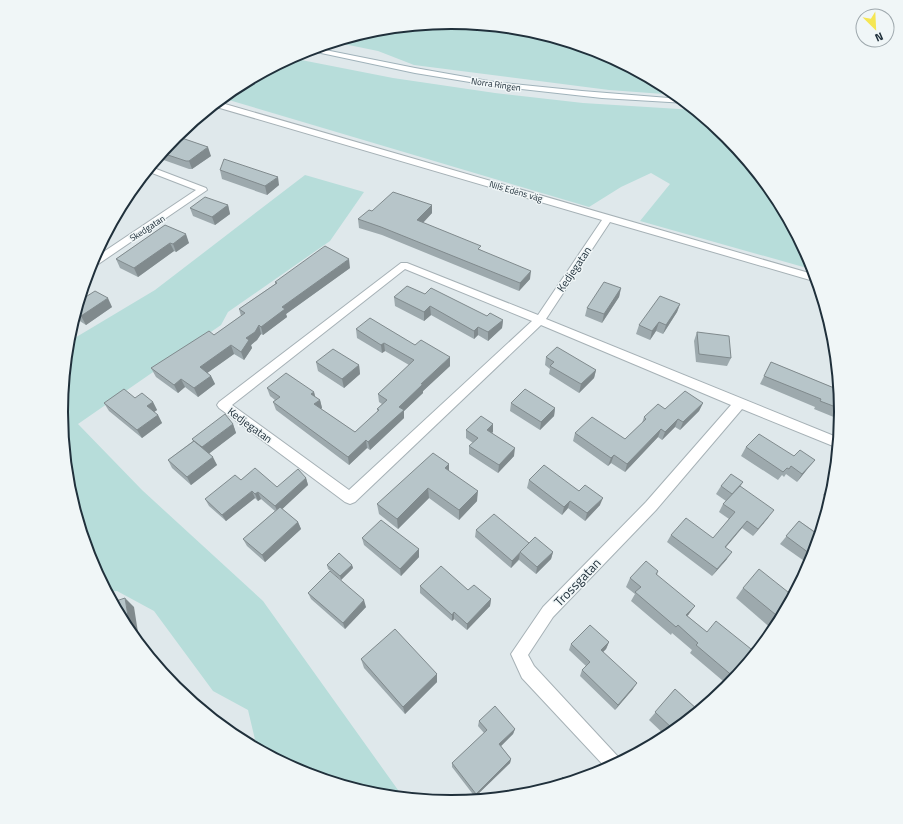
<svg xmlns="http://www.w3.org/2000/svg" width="903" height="824" viewBox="0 0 903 824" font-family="'Titillium Web',sans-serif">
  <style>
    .green { fill: #b7ddda }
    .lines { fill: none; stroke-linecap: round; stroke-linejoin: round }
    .street-casing { stroke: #a6b1b6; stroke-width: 2 }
    .secondary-casing { stroke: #a0b2ba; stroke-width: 2 }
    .street { fill: #fff; fill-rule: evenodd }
    .secondary { fill: #fff; fill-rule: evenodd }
    .wall { fill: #9da9ad }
    .shaded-wall { fill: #808a8d }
    .building { fill: #b7c5c9; stroke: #808a8d }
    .labels { text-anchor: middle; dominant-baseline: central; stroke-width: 3; stroke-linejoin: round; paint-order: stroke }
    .far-street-label { font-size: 9px; fill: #20303b; stroke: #f0f6f7 }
    .street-label { font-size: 11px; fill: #20303b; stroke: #f0f6f7 }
    .near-street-label { font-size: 13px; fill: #20303b; stroke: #f0f6f7 }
    .rim { fill: none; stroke: #20303b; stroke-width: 2 }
  </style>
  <rect width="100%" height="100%" fill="#dfe8eb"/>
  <g class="green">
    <path d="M452,22L528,30L601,52L668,88L677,95L609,90L414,65L378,51L334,42L376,29Z"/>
    <path d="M291,58L393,78L495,93L583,103L695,110L727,136L776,196L812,263L814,270L640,221L670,184L651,173L621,187L589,207L222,98L235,88Z"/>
    <path d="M305,175L364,192L330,241L228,312L221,325L78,424L142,490L263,601L403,797L375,794L302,772L257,748L248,710L213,691L154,611L117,591L108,592L91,561L69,488L62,412L68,342L155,290Z"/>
  </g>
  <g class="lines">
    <g class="street-casing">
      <g id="street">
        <path d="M218,102L816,275L817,282L610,222L546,319L839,438L838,448L742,409L656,510L553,617L528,655L534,666L622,761L607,769L522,678L511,654L543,607L646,502L731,405L541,325L355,502L350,504L345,502L219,408L217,405L219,402L401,263H407L538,315L602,220L213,106ZM405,269L532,321L349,490L232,405Z"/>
        <path d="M151,167L206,188L207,190L94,267L90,268L93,259L196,190L147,171Z"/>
      </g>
    </g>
    <g class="secondary-casing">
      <path id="secondary" d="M315,48L415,68L494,82L582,91L681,99L686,103L602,98L494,86L415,73L307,50Z"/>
    </g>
    <use href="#street" class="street"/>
    <use href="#secondary" class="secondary"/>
  </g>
  <g class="wall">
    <path d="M176,136L211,156L192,169H189L158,158Z"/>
    <path d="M220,170L279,185L267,195L222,179Z"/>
    <path d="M228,205L230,214L215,225L193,216L190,208Z"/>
    <path d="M432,205V213L423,223L481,250L530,279L519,291L382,235L359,228L358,219L372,211Z"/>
    <path d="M165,225L189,243L176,252L174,251L138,277L120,268L116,259Z"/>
    <path d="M350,268L286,314L287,317L263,335L261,334L257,340L251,345L252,348L244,360L234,354L207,373L211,376L215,384L198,397L185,387L178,393L156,377L151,368L214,335L241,316L239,309L275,284V282Z"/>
    <path d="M621,288L619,297L602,323L585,316L587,308Z"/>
    <path d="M425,294L487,316L503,320L502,328L488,341L478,335L474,339L431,315L424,321L395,306L394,297Z"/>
    <path d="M81,296L84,298L112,307L86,325L75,318Z"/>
    <path d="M680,304L677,312L663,334L656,331L650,340L636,334L639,325Z"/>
    <path d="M356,329L450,366L423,391V393L404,411V418L370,450L367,448L349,465L276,410L273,402L275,400L270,396L267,388L314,392L315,397L320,400L322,408L321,409L355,432L378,412L377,409L382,404L379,402L378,394L409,365L385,351L382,353L357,338Z"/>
    <path d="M697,332L731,358L727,366L696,362L694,341Z"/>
    <path d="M546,357L596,370L594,378L579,393L549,374L550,369L545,365Z"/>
    <path d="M316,362L359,365L360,374L344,388L318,371Z"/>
    <path d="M771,362L839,390L842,412L841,420L814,409L815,407L760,384Z"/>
    <path d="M135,398L153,402L157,410L154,412L158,415L162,423L142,438L109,411L104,403Z"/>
    <path d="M511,403L555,408L554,416L540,430L510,411Z"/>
    <path d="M703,403L699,411L680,430L675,427L662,440L658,437L625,472L611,463L608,466L573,441L575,433L625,439L642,423L644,417L665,409Z"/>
    <path d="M233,424L236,433L209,453L217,465L191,485L172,468L168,460L193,441L192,439Z"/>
    <path d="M466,430L493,432L492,433L514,456L498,473L469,454V446L473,443L466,438Z"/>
    <path d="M746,447L794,456L815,460L809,467L797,482L786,474L784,477L782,475L778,480L741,456Z"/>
    <path d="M449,464V471L477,501L459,520L429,498L398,529L379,514L377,504Z"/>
    <path d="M306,478L308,485L282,509L298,522L301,529L265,562L247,546L243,539L275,511L261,499L258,501L255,498L226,521L209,506L205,499L241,480L277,487Z"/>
    <path d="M835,479L834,488L830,500L823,495Z"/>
    <path d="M529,480L579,491L600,505L585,521L568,508L562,515L527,488Z"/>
    <path d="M743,482L740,487L768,518L753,536L742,528L726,547L727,559L712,576L667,542L671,535L713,538L729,519L719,512L723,504L726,501L716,494L721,486Z"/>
    <path d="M799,521L820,535L812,561L810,565L780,544Z"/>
    <path d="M476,530L529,543L553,552L551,559L536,574L519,560L511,568L475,537Z"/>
    <path d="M362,538L419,557L401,576L364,545Z"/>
    <path d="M327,565H352L353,568L341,580L328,569Z"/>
    <path d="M658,571L657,575L689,614L687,616L707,632L756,653L729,686L690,653L692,650L672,633L671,635L631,601L635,594L626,587L630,578Z"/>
    <path d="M420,586L468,590L491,599L490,606L467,630L454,619L452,621L420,593Z"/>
    <path d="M743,588L793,596L774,631L736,598Z"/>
    <path d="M308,593L366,607L345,629L311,599Z"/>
    <path d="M609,642L606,649L603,652L633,689L615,710L580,676L582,670L586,666L569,650L571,644Z"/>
    <path d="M361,659L437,682L405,714L364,668Z"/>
    <path d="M675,689L699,711L667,737L649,720Z"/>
    <path d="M479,721L515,729L513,734L501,746L511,759L510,763L475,797L452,767V763L484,733L478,726Z"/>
  </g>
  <g class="shaded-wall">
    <path d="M208,147L211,156L192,169L189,161Z"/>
    <path d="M278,177L279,185L267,195L265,186Z"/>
    <path d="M228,205L230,214L215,225L212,217Z"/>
    <path d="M432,205V213L417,229V220Z"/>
    <path d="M186,234L189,243L176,252L173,244Z"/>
    <path d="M170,243L174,251L138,277L134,268Z"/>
    <path d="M349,259L350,268L286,314L287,317L263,335L261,327L282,307Z"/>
    <path d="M531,271L530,279L519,291L520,283Z"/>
    <path d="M621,288L619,297L602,323L604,314Z"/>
    <path d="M108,298L112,307L86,325L81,316Z"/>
    <path d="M680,304L677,312L663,334L666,325Z"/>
    <path d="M430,306L431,315L424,321V312Z"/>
    <path d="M503,320L502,328L488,341V332Z"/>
    <path d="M659,322L656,331L650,340L652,331Z"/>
    <path d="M259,325L261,334L257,340L251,345L252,348L244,360L241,352L246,338Z"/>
    <path d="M478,327V335L474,339V331Z"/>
    <path d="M384,343L385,351L382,353L381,345Z"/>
    <path d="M231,345L234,354L203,376L200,367Z"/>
    <path d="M450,357V366L423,391V393L404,411V418L370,450L368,442L399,407L421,384Z"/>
    <path d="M359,365L360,374L344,388L342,379Z"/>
    <path d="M596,370L594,378L579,393L581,384Z"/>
    <path d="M211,376L215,384L198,397L194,388Z"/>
    <path d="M181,379L185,387L178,393L174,385Z"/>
    <path d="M314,392L316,400L311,394Z"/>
    <path d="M320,400L322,408L316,413L314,404Z"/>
    <path d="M153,402L157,410L151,414L147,406Z"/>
    <path d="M703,403L699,411L680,430L683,422Z"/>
    <path d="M555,408L554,416L540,430L541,422Z"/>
    <path d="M158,415L162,423L142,438L137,430Z"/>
    <path d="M678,419L675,427L662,440L665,432Z"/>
    <path d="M233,424L236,433L206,456L202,447Z"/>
    <path d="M493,424V432L486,438L487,430Z"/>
    <path d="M661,429L658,437L625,472L627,464Z"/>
    <path d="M366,440L367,448L349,465L348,457Z"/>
    <path d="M515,448L514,456L498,473L499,465Z"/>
    <path d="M614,455L611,463L608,466L611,458Z"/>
    <path d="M213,457L217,465L191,485L187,477Z"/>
    <path d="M815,460L809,467L797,482L802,474Z"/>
    <path d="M449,464V475L445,468Z"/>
    <path d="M306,478L308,485L278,513L275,506Z"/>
    <path d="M428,488L429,498L398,529L397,519Z"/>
    <path d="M252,491L255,498L226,521L222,515Z"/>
    <path d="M478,491L477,501L459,520V510Z"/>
    <path d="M258,492L261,499L258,501L255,494Z"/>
    <path d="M603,498L600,505L585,521L587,513Z"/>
    <path d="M570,501L568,508L562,515L564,507Z"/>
    <path d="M774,510L768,518L753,536L758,529Z"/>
    <path d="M747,521L742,528L720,554L725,547Z"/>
    <path d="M298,522L301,529L265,562L262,555Z"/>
    <path d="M529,543L520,552L519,559L511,568L512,561Z"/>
    <path d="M419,549V557L401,576L400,569Z"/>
    <path d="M553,552L551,559L536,574L537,567Z"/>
    <path d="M732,552L727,559L712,576L717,569Z"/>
    <path d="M352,565L353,568L341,580L340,576Z"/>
    <path d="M125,598L134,607L140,645L131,634Z"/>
    <path d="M491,599L490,606L467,630V624Z"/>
    <path d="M364,600L366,607L345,629L343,623Z"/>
    <path d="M695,606L689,614L681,624L686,615Z"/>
    <path d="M454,612V619L452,621V615Z"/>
    <path d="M609,642L606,649L599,656L601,650Z"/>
    <path d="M437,674V682L405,714L403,707Z"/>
    <path d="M637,683L633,689L615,710L618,705Z"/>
    <path d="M515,729L513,734L498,749L499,744Z"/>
    <path d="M511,759L510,763L475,797L476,794Z"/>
  </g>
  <g class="building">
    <path d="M176,136L208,147L189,161H186L162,153Z"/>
    <path d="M224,159L278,177L265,186L220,170Z"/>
    <path d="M393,192L432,205L417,220L481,246L478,249L531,271L520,283L381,227L358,219L369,210L372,211Z"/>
    <path d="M205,197L228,205L212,217L190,208Z"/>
    <path d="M165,225L186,234L173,244L170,243L134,268L116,259Z"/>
    <path d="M325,246L349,259L282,307L285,309L261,327L259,325L255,332L246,338L249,340L241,352L231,345L200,367L211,376L194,388L181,379L174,385L151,368L209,331L214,335L245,313L239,309L277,283L275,282Z"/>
    <path d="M604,282L621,288L604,314L587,308Z"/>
    <path d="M407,286L425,294L431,288L487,316L490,313L503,320L488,332L478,327L474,331L430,306L424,312L394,297Z"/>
    <path d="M95,291L108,298L81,316L76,313L81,296L84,298Z"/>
    <path d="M660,296L680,304L666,325L659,322L652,331L639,325Z"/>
    <path d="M370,318L415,345L421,340L450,357L421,384H423L399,407L404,410L368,442L366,440L348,457L273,402L280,397L267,388L286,373L314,392L311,394L320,400L314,404L355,432L379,410L377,409L387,400L378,394L414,360L384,343L381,345L356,329Z"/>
    <path d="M697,332L729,336L731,358L699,354Z"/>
    <path d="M557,347L596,370L581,384L550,366L554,362L546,357Z"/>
    <path d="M333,349L359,365L342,379L316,362Z"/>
    <path d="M771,362L839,390L841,409L820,401L821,399L764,376Z"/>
    <path d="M124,389L135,398L142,393L153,402L147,406L158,415L137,430L104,403Z"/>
    <path d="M525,389L555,408L541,422L511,403Z"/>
    <path d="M685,391L703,403L683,422L678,419L665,432L661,429L627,464L614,455L611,458L575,433L592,417L625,439L646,419L644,417L658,404L665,409Z"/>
    <path d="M225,414L233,424L202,447L194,441L213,457L187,477L168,460L194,441L192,439Z"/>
    <path d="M481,416L493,424L487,430L515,448L499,465L469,446L478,438L466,430Z"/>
    <path d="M759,434L794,456L800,450L815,460L802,474L791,466L789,469L787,468L783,472L746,447Z"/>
    <path d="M433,453L449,464L445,468L478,491L459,510L428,488L397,519L377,504Z"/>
    <path d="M544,465L579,491L585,485L603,498L587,513L570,501L564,507L529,480Z"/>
    <path d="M255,468L277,487L298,469L306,478L275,506L258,492L255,494L252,491L222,515L205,499L235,475L241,480Z"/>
    <path d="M731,474L743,482L732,494L721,486Z"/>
    <path d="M835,479L834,488L833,490L829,487Z"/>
    <path d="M740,486L774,510L758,529L747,521L725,547L732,552L717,569L671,535L686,518L713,538L735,512L723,504Z"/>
    <path d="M280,507L298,522L262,555L243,539Z"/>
    <path d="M494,514L529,543L512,561L476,530Z"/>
    <path d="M381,520L419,549L400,569L362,538Z"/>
    <path d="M799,521L820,536L813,556L786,536Z"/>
    <path d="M535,537L553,552L537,567L520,552Z"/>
    <path d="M339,553L352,565L340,576L327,565Z"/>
    <path d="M646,561L658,571L656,574L695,606L686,615L707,632L716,621L756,653L735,678L696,645L698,643L678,625L676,627L635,592L641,587L630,578Z"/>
    <path d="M441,566L468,590L474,585L491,599L467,624L454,612L452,615L420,586Z"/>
    <path d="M759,569L793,596L781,619L743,588Z"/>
    <path d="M330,571L364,600L343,623L308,593Z"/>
    <path d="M125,598L131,634L127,628L113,602Z"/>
    <path d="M590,625L609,642L601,650L637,683L618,705L582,670L590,662L571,644Z"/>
    <path d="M395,629L437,674L403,707L361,659Z"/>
    <path d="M675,689L699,711L675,731L655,712Z"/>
    <path d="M495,706L515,729L499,744L511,759L476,794L452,763L487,730L479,721Z"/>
    <path d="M563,777L568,782L554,787Z"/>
    <path d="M534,786L539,791L526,795Z"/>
  </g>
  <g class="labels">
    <g class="far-street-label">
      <text transform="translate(496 84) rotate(8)">Norra Ringen</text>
      <text transform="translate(516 191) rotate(16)">Nils Edéns väg</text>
      <text transform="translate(147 228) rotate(-33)">Skedgatan</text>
    </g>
    <g class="street-label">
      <text transform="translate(574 269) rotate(-56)">Kedjegatan</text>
      <text transform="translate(250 425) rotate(36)">Kedjegatan</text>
    </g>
    <g class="near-street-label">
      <text transform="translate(577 582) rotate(-46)">Trossgatan</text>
    </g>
  </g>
  <path d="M0 0H903V824H0ZM68 412a383 383 0 1 1 766 0a383 383 0 1 1-766 0Z" fill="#f0f6f7" fill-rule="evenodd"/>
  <path class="rim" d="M68 412a383 383 0 1 1 766 0a383 383 0 1 1-766 0Z"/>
  <g transform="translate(875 28) rotate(156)"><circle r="19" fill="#f0f6f7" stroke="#9da7ac"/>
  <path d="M0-3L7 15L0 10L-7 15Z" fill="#f5e653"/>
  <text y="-6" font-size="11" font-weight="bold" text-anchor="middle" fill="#20303b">N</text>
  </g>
</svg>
